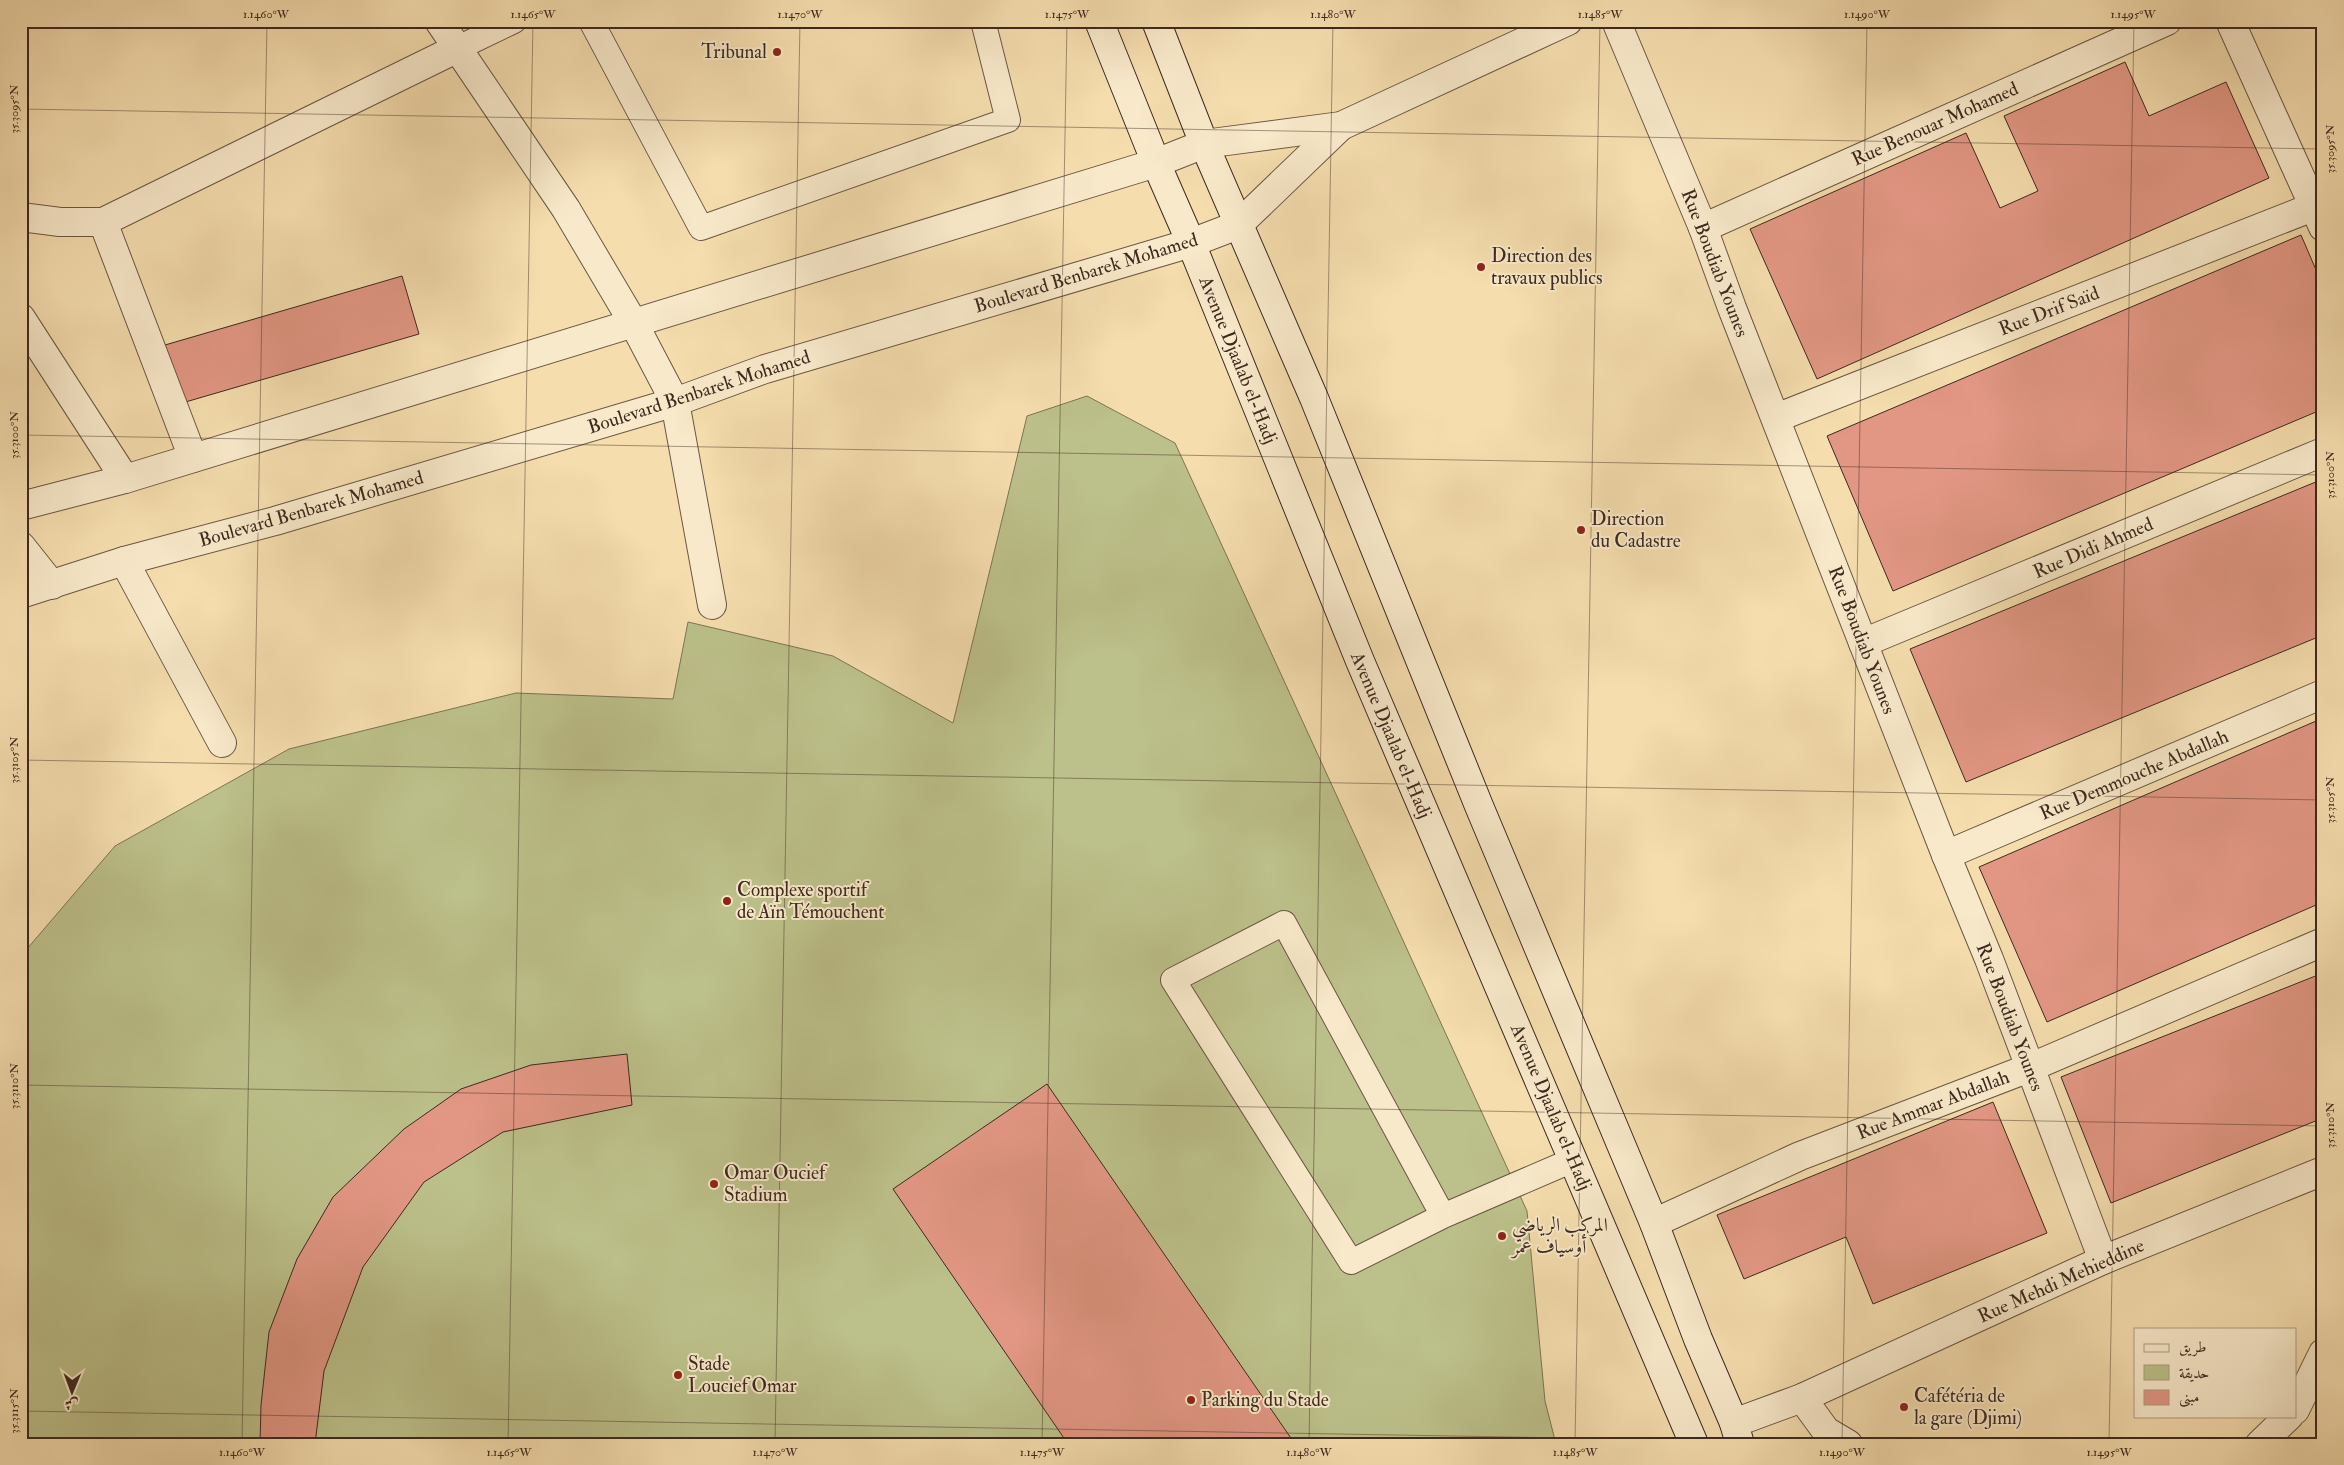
<svg xmlns="http://www.w3.org/2000/svg" width="2344" height="1465" viewBox="0 0 2344 1465" font-family="'IM FELL Double Pica',Amiri,serif">
  <style>
    .green { fill: #bcc08a; stroke: #7c7454 }
    .building { fill: #e29784; stroke: #3d291f }
    .lines { fill: none; stroke-linecap: round; stroke-linejoin: round }
    .service-casing { stroke: #6b5643; stroke-width: 26 }
    .minor-casing { stroke: #6b5643; stroke-width: 30 }
    .secondary-casing { stroke: #3d291f; stroke-width: 30 }
    .service { stroke: #f8e9ca; stroke-width: 24 }
    .minor { stroke: #f8e9ca; stroke-width: 28 }
    .secondary { stroke: #f8e9ca; stroke-width: 28 }
    .ticks { fill: none; stroke: #3d291f; stroke-width: 1; stroke-opacity: 0.45 }
    .poi-dot { fill: #8f2418; stroke: #f8e9ca; stroke-width: 2 }
    .labels { text-anchor: middle; dominant-baseline: central; stroke-width: 4; stroke-linejoin: round; paint-order: stroke }
    .poi-label { font-size: 19px; fill: #3d291f; stroke: #f8e9ca; text-anchor: start }
    .street-label { font-size: 19px; fill: #3d291f; stroke: #f8e9ca }
    .neatline { fill: none; stroke: #3d291f; stroke-width: 2 }
    .ticks-label { font-size: 12px; text-anchor: middle; fill: #3d291f }
  </style>
  <rect width="100%" height="100%" fill="#f5ddae"/>
  <filter id="stains"><feTurbulence type="fractalNoise" baseFrequency=".004" numOctaves="4"/><feColorMatrix values="0 0 0 0 .2 0 0 0 0 .09 0 0 0 0 .02 0 0 0 .5 -.17"/></filter>
  <radialGradient id="worn" r=".72"><stop offset=".6" stop-color="#630" stop-opacity="0"/><stop offset="1" stop-color="#630" stop-opacity=".3"/></radialGradient>
  <path class="green" d="M1087,396L1175,443L1527,1211L1545,1401L1556,1444H21V956L115,846L289,749L516,693L673,699L688,622L833,656L953,723L1027,416Z"/>
  <g class="building">
    <path d="M2125,62L2149,116L2226,82L2269,178L1817,379L1750,229L1966,133L2000,208L2038,191L2004,116Z"/>
    <path d="M2301,235L2323,286V409L1893,591L1827,436Z"/>
    <path d="M402,276L419,334L182,403L165,345Z"/>
    <path d="M2323,479V635L1966,782L1910,649Z"/>
    <path d="M2323,718V902L2047,1022L1979,867Z"/>
    <path d="M2323,973V1118L2111,1203L2061,1077Z"/>
    <path d="M627,1054L632,1105L503,1132L424,1182L363,1267L324,1371L315,1444H260L261,1405L269,1332L297,1259L333,1197L404,1129L461,1089L531,1065Z"/>
    <path d="M1047,1084L1295,1444H1068L893,1189Z"/>
    <path d="M1993,1102L2047,1233L1873,1304L1846,1237L1744,1279L1717,1215Z"/>
  </g>
  <g class="lines">
    <g class="service-casing">
      <g id="service">
        <path d="M591,21L701,228L1008,120L983,21"/>
        <path d="M458,48L514,21"/>
        <path d="M1443,1216L1284,923L1173,980L1351,1262L1443,1216L1573,1160"/>
      </g>
    </g>
    <g class="minor-casing">
      <g id="minor">
        <path d="M439,21L566,209L634,324L675,402L712,605"/>
        <path d="M1616,21L1703,228L1732,308L1946,855L1989,959L2103,1260"/>
        <path d="M2230,21L2323,227"/>
        <path d="M21,217L60,222H103L458,48"/>
        <path d="M103,222L193,458"/>
        <path d="M1703,228L2167,21"/>
        <path d="M21,318L125,479"/>
        <path d="M1776,418L2323,203"/>
        <path d="M21,506L125,479L1156,163L1204,144L1341,126L1568,21"/>
        <path d="M21,546L52,585"/>
        <path d="M124,561L222,743"/>
        <path d="M21,594L124,561L275,521L675,402L765,369L1191,243L1238,225L1341,126"/>
        <path d="M1863,643L2323,452"/>
        <path d="M1946,855L2323,694"/>
        <path d="M1654,1223L1800,1156L2029,1068L2323,942"/>
        <path d="M1802,1398L1826,1431L1848,1444"/>
        <path d="M2295,1410L2323,1353"/>
        <path d="M1734,1423L1802,1398L2103,1260L2323,1171"/>
        <path d="M2260,1444L2289,1416"/>
      </g>
    </g>
    <g class="secondary-casing">
      <g id="secondary">
        <path d="M1099,21L1156,163L1191,243L1360,661L1694,1444"/>
        <path d="M1156,21L1204,144L1314,398L1479,806L1654,1223L1698,1339L1734,1423L1740,1444"/>
      </g>
    </g>
    <use href="#service" class="service"/>
    <use href="#minor" class="minor"/>
    <use href="#secondary" class="secondary"/>
  </g>
  <path class="ticks" d="M21,109L2323,149M21,435L2323,475M21,760L2323,800M21,1085L2323,1126M21,1411L1910,1444M242,1444L267,21M508,1444L533,21M775,1444L800,21M1042,1444L1067,21M1309,1444L1333,21M1575,1444L1600,21M1842,1444L1867,21M2109,1444L2134,21"/>
  <g class="poi-dot">
    <circle cx="777" cy="52" r="5"/>
    <circle cx="1481" cy="267" r="5"/>
    <circle cx="1581" cy="530" r="5"/>
    <circle cx="727" cy="901" r="5"/>
    <circle cx="714" cy="1184" r="5"/>
    <circle cx="1502" cy="1236" r="5"/>
    <circle cx="678" cy="1375" r="5"/>
    <circle cx="1191" cy="1400" r="5"/>
    <circle cx="1904" cy="1407" r="5"/>
  </g>
  <g class="labels">
    <g class="poi-label">
      <text x="767" y="52" text-anchor="end">Tribunal</text>
      <text x="1491" y="256">Direction des<tspan x="1491" dy="22">travaux publics</tspan></text>
      <text x="1591" y="519">Direction<tspan x="1591" dy="22">du Cadastre</tspan></text>
      <text x="737" y="890">Complexe sportif<tspan x="737" dy="22">de Aïn Témouchent</tspan></text>
      <text x="724" y="1173">Omar Oucief<tspan x="724" dy="22">Stadium</tspan></text>
      <text x="1512" y="1225">المركب الرياضي<tspan x="1512" dy="22">أوسياف عمر</tspan></text>
      <text x="688" y="1364">Stade<tspan x="688" dy="22">Loucief Omar</tspan></text>
      <text x="1914" y="1396">Cafétéria de<tspan x="1914" dy="22">la gare (Djimi)</tspan></text>
      <text x="1201" y="1400">Parking du Stade</text>
    </g>
    <g class="street-label">
      <text transform="translate(1935 124) rotate(-24)">Rue Benouar Mohamed</text>
      <text transform="translate(1715 263) rotate(69)">Rue Boudiab Younes</text>
      <text transform="translate(1086 273) rotate(-17)">Boulevard Benbarek Mohamed</text>
      <text transform="translate(2049 311) rotate(-21)">Rue Drif Saïd</text>
      <text transform="translate(1238 360) rotate(68)">Avenue Djaalab el-Hadj</text>
      <text transform="translate(699 392) rotate(-18)">Boulevard Benbarek Mohamed</text>
      <text transform="translate(311 509) rotate(-16)">Boulevard Benbarek Mohamed</text>
      <text transform="translate(2093 548) rotate(-23)">Rue Didi Ahmed</text>
      <text transform="translate(1862 640) rotate(69)">Rue Boudiab Younes</text>
      <text transform="translate(1391 735) rotate(67)">Avenue Djaalab el-Hadj</text>
      <text transform="translate(2134 775) rotate(-23)">Rue Demmouche Abdallah</text>
      <text transform="translate(2010 1017) rotate(69)">Rue Boudiab Younes</text>
      <text transform="translate(1933 1105) rotate(-21)">Rue Ammar Abdallah</text>
      <text transform="translate(1551 1107) rotate(67)">Avenue Djaalab el-Hadj</text>
      <text transform="translate(2061 1281) rotate(-24)">Rue Mehdi Mehieddine</text>
    </g>
  </g>
  <rect width="2344" height="1465" fill="none" stroke="#f5ddae" stroke-width="55"/>
  <rect x="2134" y="1328" width="162" height="90" fill="#f8e9ca" stroke="#ad9c86"/>
  <rect x="2144" y="1344" width="25" height="8" fill="#f8e9ca" stroke="#ad9c86"/>
  <text x="2179" y="1352" font-size="15" fill="#3d291f">طريق</text>
  <rect x="2144" y="1365" width="25" height="15" fill="#bcc08a" stroke="#ad9c86"/>
  <text x="2179" y="1378" font-size="15" fill="#3d291f">حديقة</text>
  <rect x="2144" y="1390" width="25" height="15" fill="#e29784" stroke="#ad9c86"/>
  <text x="2179" y="1402" font-size="15" fill="#3d291f">مبنى</text>
  <g transform="translate(72 1392) rotate(181)" stroke="#f8e9ca" stroke-width="4" paint-order="stroke">
  <path d="M0-4L9 19L0 12L-9 19Z" fill="#3d291f"/>
  <text y="-8" font-size="14" font-weight="bold" text-anchor="middle" fill="#3d291f">ش</text>
  </g>
  <rect x="28" y="28" width="2288" height="1410" class="neatline"/>
  <g class="ticks-label">
    <text x="266" y="18">1.1460°W</text>
    <text x="533" y="18">1.1465°W</text>
    <text x="800" y="18">1.1470°W</text>
    <text x="1067" y="18">1.1475°W</text>
    <text x="1333" y="18">1.1480°W</text>
    <text x="1600" y="18">1.1485°W</text>
    <text x="1867" y="18">1.1490°W</text>
    <text x="2133" y="18">1.1495°W</text>
    <text transform="translate(14 109) rotate(-90)" y="4">35.3095°N</text>
    <text transform="translate(2330 149) rotate(-90)" y="4">35.3095°N</text>
    <text transform="translate(14 435) rotate(-90)" y="4">35.3100°N</text>
    <text transform="translate(2330 475) rotate(-90)" y="4">35.3100°N</text>
    <text transform="translate(14 760) rotate(-90)" y="4">35.3105°N</text>
    <text transform="translate(2330 800) rotate(-90)" y="4">35.3105°N</text>
    <text transform="translate(14 1086) rotate(-90)" y="4">35.3110°N</text>
    <text transform="translate(2330 1125) rotate(-90)" y="4">35.3110°N</text>
    <text transform="translate(14 1411) rotate(-90)" y="4">35.3115°N</text>
    <text x="242" y="1456">1.1460°W</text>
    <text x="509" y="1456">1.1465°W</text>
    <text x="775" y="1456">1.1470°W</text>
    <text x="1042" y="1456">1.1475°W</text>
    <text x="1309" y="1456">1.1480°W</text>
    <text x="1575" y="1456">1.1485°W</text>
    <text x="1842" y="1456">1.1490°W</text>
    <text x="2109" y="1456">1.1495°W</text>
  </g>
  <rect width="100%" height="100%" filter="url(#stains)"/>
  <rect width="100%" height="100%" fill="url(#worn)"/>
</svg>
